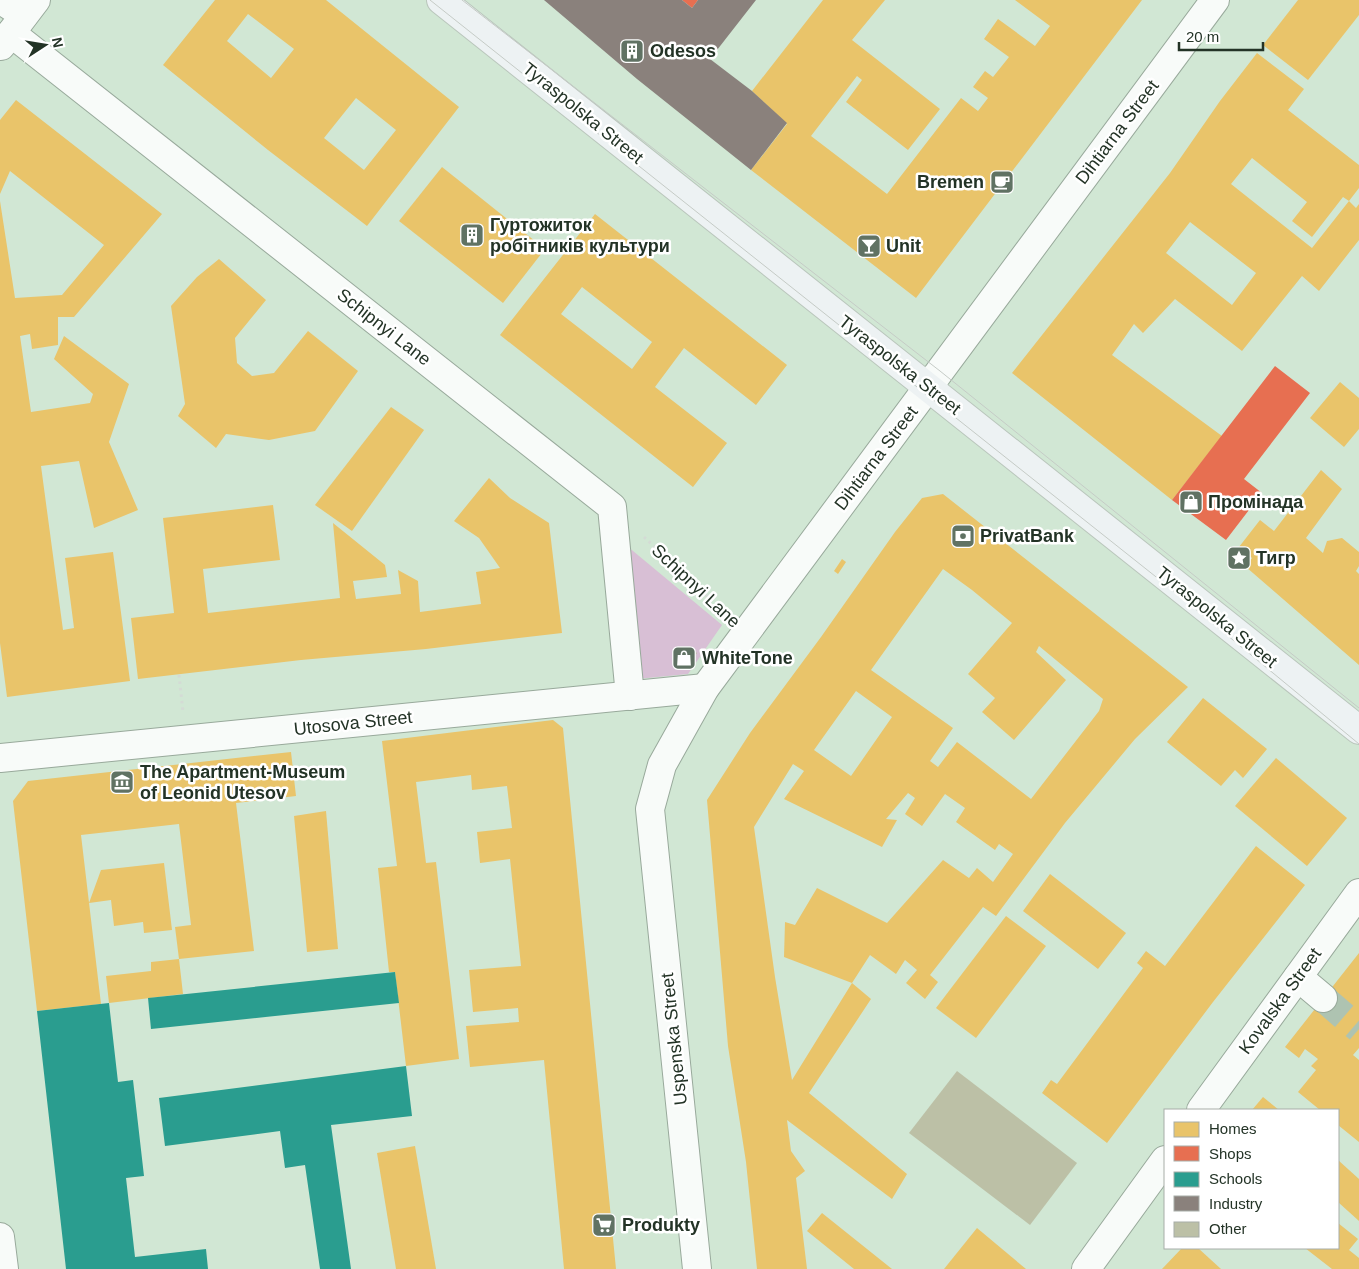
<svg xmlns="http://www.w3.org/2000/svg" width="1359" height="1269" viewBox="0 0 1359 1269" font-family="Arial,sans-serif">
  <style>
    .green { fill: #d8bfd5 }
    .homes { fill: #e9c46a; fill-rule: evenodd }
    .shops { fill: #e76f51 }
    .schools { fill: #2a9d8f }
    .industry { fill: #8a817c }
    .building { fill: #bcc0a6 }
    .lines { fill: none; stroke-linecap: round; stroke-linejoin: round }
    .minor-tunnel { stroke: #aec3b1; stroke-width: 28; stroke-dasharray: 28 14; stroke-linecap: butt }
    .minor-casing { stroke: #98a99b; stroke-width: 30 }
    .major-casing { stroke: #bac6bc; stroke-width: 30 }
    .path { stroke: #d4dbd5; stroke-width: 3; stroke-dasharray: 2.5 4; stroke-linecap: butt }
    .minor { stroke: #f8fbf9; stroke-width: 28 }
    .major { stroke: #edf2f3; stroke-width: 28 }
    .tram { stroke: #c5cbc6; stroke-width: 1 }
    .labels { text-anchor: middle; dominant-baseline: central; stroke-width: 5; stroke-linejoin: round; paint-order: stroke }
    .poi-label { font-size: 18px; font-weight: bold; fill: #233326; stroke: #fff; text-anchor: start }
    .street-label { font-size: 18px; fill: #233326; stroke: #fff }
  </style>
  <rect width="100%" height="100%" fill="#d1e7d4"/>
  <path class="green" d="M615,536L722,625L688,674L627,680Z"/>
  <g class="homes">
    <path d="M215,0H326L459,107L367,226L268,150L163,65ZM248,14L294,49L271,78L227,41ZM356,98L396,130L364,170L324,138Z"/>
    <path d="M823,0H885L852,40L940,109L908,150L846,102L862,80L857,76L811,136L887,194L961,98L978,111L988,98L973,87L985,71L993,77L1009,57L984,39L998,19L1035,46L1050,26L1015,0H1142L916,298L751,170L787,124L752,91Z"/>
    <path d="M1298,0H1359V15L1308,80L1263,45Z"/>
    <path d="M1257,53L1304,89L1288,110L1359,165V188L1349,201L1356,208L1359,204V240L1319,291L1302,276L1242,351L1175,299L1143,333L1134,324L1120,344L1112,355L1222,436L1172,500L1012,373L1170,173L1220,101ZM1252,158L1307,202L1292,221L1312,237L1343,197L1349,201L1312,248L1231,184ZM1190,222L1256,273L1232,305L1166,253Z"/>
    <path d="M16,100L162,214L74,317H58V345L32,349L30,334L20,336L31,412L90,403L93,394L54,359L64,336L129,384L109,442L138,510L94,528L79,461L41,466L63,630L74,628L65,558L113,552L130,681L7,697L0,643V201L15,298L62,295L104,245L10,171L0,194V120Z"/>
    <path d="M442,167L545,249L503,303L399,221Z"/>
    <path d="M595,214L787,365L756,405L684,348L655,387L727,443L693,487L500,335ZM582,287L652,342L632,369L561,314Z"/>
    <path d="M219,259L266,300L235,338L237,363L252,376L274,373L308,331L358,371L315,431L269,440L226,434L216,448L178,416L185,404L171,306L197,277Z"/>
    <path d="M1340,382L1359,398V429L1344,447L1310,418Z"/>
    <path d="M391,407L424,430L352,531L315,505Z"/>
    <path d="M1321,470L1342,489L1306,538L1323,553L1327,541L1342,538L1359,552V566L1356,571L1359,574V665L1246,567L1252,558L1239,547L1260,520L1274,531Z"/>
    <path d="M489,478L510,498L549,523L562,633L426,649L301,660L138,679L131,618L174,613L163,518L273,505L280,560L203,569L208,613L340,598L333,523L385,565L387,577L353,581L356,599L401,594L398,570L418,581L420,612L481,604L476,572L500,568L479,538L454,521Z"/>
    <path d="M943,494L1188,687L1135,739L1065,823L996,916L983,907L930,975L938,982L925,999L906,983L917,970L905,960L896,974L870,955L852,983L784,957L785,922L795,925L817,888L887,923L943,860L969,878L977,868L993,882L1013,854L999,844L995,850L956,822L965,808L945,794L922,826L905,814L915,798L908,793L886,819L897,820L882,847L784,799L804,771L793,764L754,827L775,977L792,1080L852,983L871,999L809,1093L907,1174L892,1199L787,1120L791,1151L805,1171L796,1178L807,1269H757L746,1162L728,1046L707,800L750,733L821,637L895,532L922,498ZM943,569L972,590L1012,623L968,674L995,698L982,712L1014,740L1066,680L1036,652L1039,646L1103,699L1099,711L1031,799L957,742L938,767L930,761L953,728L871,670ZM856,691L892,717L851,776L814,750Z"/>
    <path d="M842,559L846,562L838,574L834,571Z"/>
    <path d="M1203,698L1267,749L1243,778L1235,770L1221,786L1167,742Z"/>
    <path d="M553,720L563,728L616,1269H564L544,1060L470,1067L466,1026L519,1022L518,1008L473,1012L469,970L521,966L510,859L480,863L477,832L512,828L507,786L472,790L471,775L416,782L426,863L436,862L459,1059L406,1066L395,972H389L378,868L397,866L382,741Z"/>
    <path d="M291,752L296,796L236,803L254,951L179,959L175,927L191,925L179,824L81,835L101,1004L37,1011L13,801L28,781Z"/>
    <path d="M1276,758L1347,818L1307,866L1235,806Z"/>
    <path d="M326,811L338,949L307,952L294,816Z"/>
    <path d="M1256,846L1305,885L1213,1002L1107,1143L1042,1093L1051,1080L1057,1084L1143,968L1137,963L1146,951L1165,966Z"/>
    <path d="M164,863L172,930L144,933L143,922L114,926L111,900L89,903L101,870Z"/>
    <path d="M1050,874L1126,933L1098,969L1023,911Z"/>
    <path d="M1006,916L1046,946L976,1038L936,1008Z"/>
    <path d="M1359,953V1048L1353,1055L1359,1060V1142L1338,1125V1110H1320L1298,1092L1316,1070L1311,1066L1318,1059L1305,1049L1299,1058L1285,1047Z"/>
    <path d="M179,959L183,994L109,1003L106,976L151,971V962Z"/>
    <path d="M1263,1097L1279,1110H1252Z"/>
    <path d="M415,1146L436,1269H396L377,1153Z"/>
    <path d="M1338,1160L1359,1179V1221L1338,1202Z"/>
    <path d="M822,1213L892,1269H854L807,1231Z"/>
    <path d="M1338,1223L1358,1239L1349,1250L1359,1258V1269H1332L1305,1248H1338Z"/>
    <path d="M977,1228L1026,1269H944Z"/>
    <path d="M1182,1248H1198L1221,1269H1162Z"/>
  </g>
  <g class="shops">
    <path d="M682,0H698L692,8Z"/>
    <path d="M1275,366L1310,393L1244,479L1262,493L1226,540L1172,500Z"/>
  </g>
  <g class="schools">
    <path d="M395,972L399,1003L151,1029L148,998Z"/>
    <path d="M109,1003L118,1082L133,1080L144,1176L126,1178L135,1257L206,1249L208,1269H66L37,1011Z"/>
    <path d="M406,1066L412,1116L331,1125L351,1269H320L305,1165L285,1168L280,1131L165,1146L159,1098Z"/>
  </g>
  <path class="industry" d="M544,0H682L692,8L698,0H756L710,59L752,91L787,123L751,170L637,79Z"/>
  <g class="building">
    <path d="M692,650L697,653L688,665L684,662Z"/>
    <path d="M957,1071L1077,1163L1030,1225L909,1133Z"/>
  </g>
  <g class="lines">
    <path class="minor-tunnel" d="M1323,998L1359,1029"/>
    <g class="minor-casing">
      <g id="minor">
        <path d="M1,0L24,15"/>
        <path d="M11,33L612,507L630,696"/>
        <path d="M1,46L36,0"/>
        <path d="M0,758L705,688"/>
        <path d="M1298,977L1323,998"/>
        <path d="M1201,1110L1359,893"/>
        <path d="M0,1237L4,1269"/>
        <path d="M697,1269L650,809L662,765L705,688L1215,0"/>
        <path d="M1086,1269L1165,1160"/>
      </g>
    </g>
    <g class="major-casing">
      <path id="major" d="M441,0L1359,730"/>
    </g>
    <g class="path">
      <path d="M644,537L725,613"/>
      <path d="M179,675L183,712"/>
    </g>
    <use href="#minor" class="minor"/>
    <use href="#major" class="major"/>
    <g class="tram">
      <path d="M430,0L1170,588L1359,744"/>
      <path d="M462,0L940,371L1359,708"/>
    </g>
  </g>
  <defs>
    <g id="building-square" transform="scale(1.25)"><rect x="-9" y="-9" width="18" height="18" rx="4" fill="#607263" stroke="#fff"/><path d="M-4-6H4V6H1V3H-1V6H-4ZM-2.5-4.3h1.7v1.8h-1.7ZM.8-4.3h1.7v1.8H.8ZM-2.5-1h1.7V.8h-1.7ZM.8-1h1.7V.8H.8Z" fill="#fff"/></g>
    <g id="cafe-square" transform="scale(1.25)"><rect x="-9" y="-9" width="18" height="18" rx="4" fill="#607263" stroke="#fff"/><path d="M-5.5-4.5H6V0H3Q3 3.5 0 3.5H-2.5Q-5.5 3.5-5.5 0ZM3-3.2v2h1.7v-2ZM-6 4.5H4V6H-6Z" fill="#fff"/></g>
    <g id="bar-square" transform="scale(1.25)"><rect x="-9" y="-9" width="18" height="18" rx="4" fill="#607263" stroke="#fff"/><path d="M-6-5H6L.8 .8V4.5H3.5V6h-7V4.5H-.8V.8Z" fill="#fff"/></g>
    <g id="shop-square" transform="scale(1.25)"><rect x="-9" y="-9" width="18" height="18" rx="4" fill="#607263" stroke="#fff"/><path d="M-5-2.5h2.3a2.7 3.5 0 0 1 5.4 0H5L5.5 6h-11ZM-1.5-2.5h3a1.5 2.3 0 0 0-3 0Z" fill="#fff"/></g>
    <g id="bank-square" transform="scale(1.25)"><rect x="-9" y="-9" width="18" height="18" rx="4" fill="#607263" stroke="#fff"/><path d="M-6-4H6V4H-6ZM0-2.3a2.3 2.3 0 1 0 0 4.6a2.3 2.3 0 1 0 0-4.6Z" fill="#fff"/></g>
    <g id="sight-square" transform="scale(1.25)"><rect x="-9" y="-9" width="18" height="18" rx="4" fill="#607263" stroke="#fff"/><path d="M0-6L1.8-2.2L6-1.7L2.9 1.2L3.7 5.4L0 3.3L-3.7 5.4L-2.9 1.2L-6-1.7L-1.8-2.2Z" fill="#fff"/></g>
    <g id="museum-square" transform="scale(1.25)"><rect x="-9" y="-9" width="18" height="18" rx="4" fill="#607263" stroke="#fff"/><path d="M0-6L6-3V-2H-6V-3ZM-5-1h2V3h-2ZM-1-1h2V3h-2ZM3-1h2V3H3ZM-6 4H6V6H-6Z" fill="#fff"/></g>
    <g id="supermarket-square" transform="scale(1.25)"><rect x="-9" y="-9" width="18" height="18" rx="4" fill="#607263" stroke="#fff"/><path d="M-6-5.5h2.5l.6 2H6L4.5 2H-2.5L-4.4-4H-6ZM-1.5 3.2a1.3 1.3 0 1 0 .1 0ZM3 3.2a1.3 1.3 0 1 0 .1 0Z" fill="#fff"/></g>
  </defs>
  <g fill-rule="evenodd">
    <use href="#building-square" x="632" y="51"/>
    <use href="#cafe-square" x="1002" y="182"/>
    <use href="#building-square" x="472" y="235"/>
    <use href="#bar-square" x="869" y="246"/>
    <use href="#shop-square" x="1191" y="502"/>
    <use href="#bank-square" x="963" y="536"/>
    <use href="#sight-square" x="1239" y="558"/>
    <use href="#shop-square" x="684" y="658"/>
    <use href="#museum-square" x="122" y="782"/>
    <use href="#supermarket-square" x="604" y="1225"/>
  </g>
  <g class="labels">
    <g class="poi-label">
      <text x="650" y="51">Odesos</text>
      <text x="984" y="182" text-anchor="end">Bremen</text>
      <text x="490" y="225">Гуртожиток<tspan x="490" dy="21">робітників культури</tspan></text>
      <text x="886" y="246">Unit</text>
      <text x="1208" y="502">Промінада</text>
      <text x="980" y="536">PrivatBank</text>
      <text x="1256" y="558">Тигр</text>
      <text x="702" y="658">WhiteTone</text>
      <text x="140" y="772">The Apartment-Museum<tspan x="140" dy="21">of Leonid Utesov</tspan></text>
      <text x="622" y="1225">Produkty</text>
    </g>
    <g class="street-label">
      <text transform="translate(583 113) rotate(39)">Tyraspolska Street</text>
      <text transform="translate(1117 132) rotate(-53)">Dihtiarna Street</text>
      <text transform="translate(384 327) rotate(38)">Schipnyi Lane</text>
      <text transform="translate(900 365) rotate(38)">Tyraspolska Street</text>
      <text transform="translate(876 458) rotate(-53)">Dihtiarna Street</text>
      <text transform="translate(696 586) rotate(43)">Schipnyi Lane</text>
      <text transform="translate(1217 617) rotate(39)">Tyraspolska Street</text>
      <text transform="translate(353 723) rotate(-6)">Utosova Street</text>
      <text transform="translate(1280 1001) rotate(-54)">Kovalska Street</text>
      <text transform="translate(674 1039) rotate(-96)">Uspenska Street</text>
    </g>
  </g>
  <rect x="1164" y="1109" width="175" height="140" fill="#ffffff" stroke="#a7ada8"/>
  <rect x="1174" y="1122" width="25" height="15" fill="#e9c46a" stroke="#a7ada8"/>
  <text x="1209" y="1134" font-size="15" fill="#233326">Homes</text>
  <rect x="1174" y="1146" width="25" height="15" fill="#e76f51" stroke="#a7ada8"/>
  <text x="1209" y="1159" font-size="15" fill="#233326">Shops</text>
  <rect x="1174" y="1172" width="25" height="15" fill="#2a9d8f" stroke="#a7ada8"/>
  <text x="1209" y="1184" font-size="15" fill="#233326">Schools</text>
  <rect x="1174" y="1196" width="25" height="15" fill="#8a817c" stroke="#a7ada8"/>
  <text x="1209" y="1209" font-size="15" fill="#233326">Industry</text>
  <rect x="1174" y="1222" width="25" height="15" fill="#bcc0a6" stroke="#a7ada8"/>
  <text x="1209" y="1234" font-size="15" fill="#233326">Other</text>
  <g transform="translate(45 45) rotate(78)" stroke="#ffffff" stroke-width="4" paint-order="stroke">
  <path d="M0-4L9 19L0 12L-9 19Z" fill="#233326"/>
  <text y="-8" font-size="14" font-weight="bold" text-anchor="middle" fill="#233326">N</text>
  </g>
  <path d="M1179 42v8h84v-8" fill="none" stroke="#233326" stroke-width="2.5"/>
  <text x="1186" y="42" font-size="15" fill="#233326" stroke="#ffffff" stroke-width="4" paint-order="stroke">20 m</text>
</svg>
